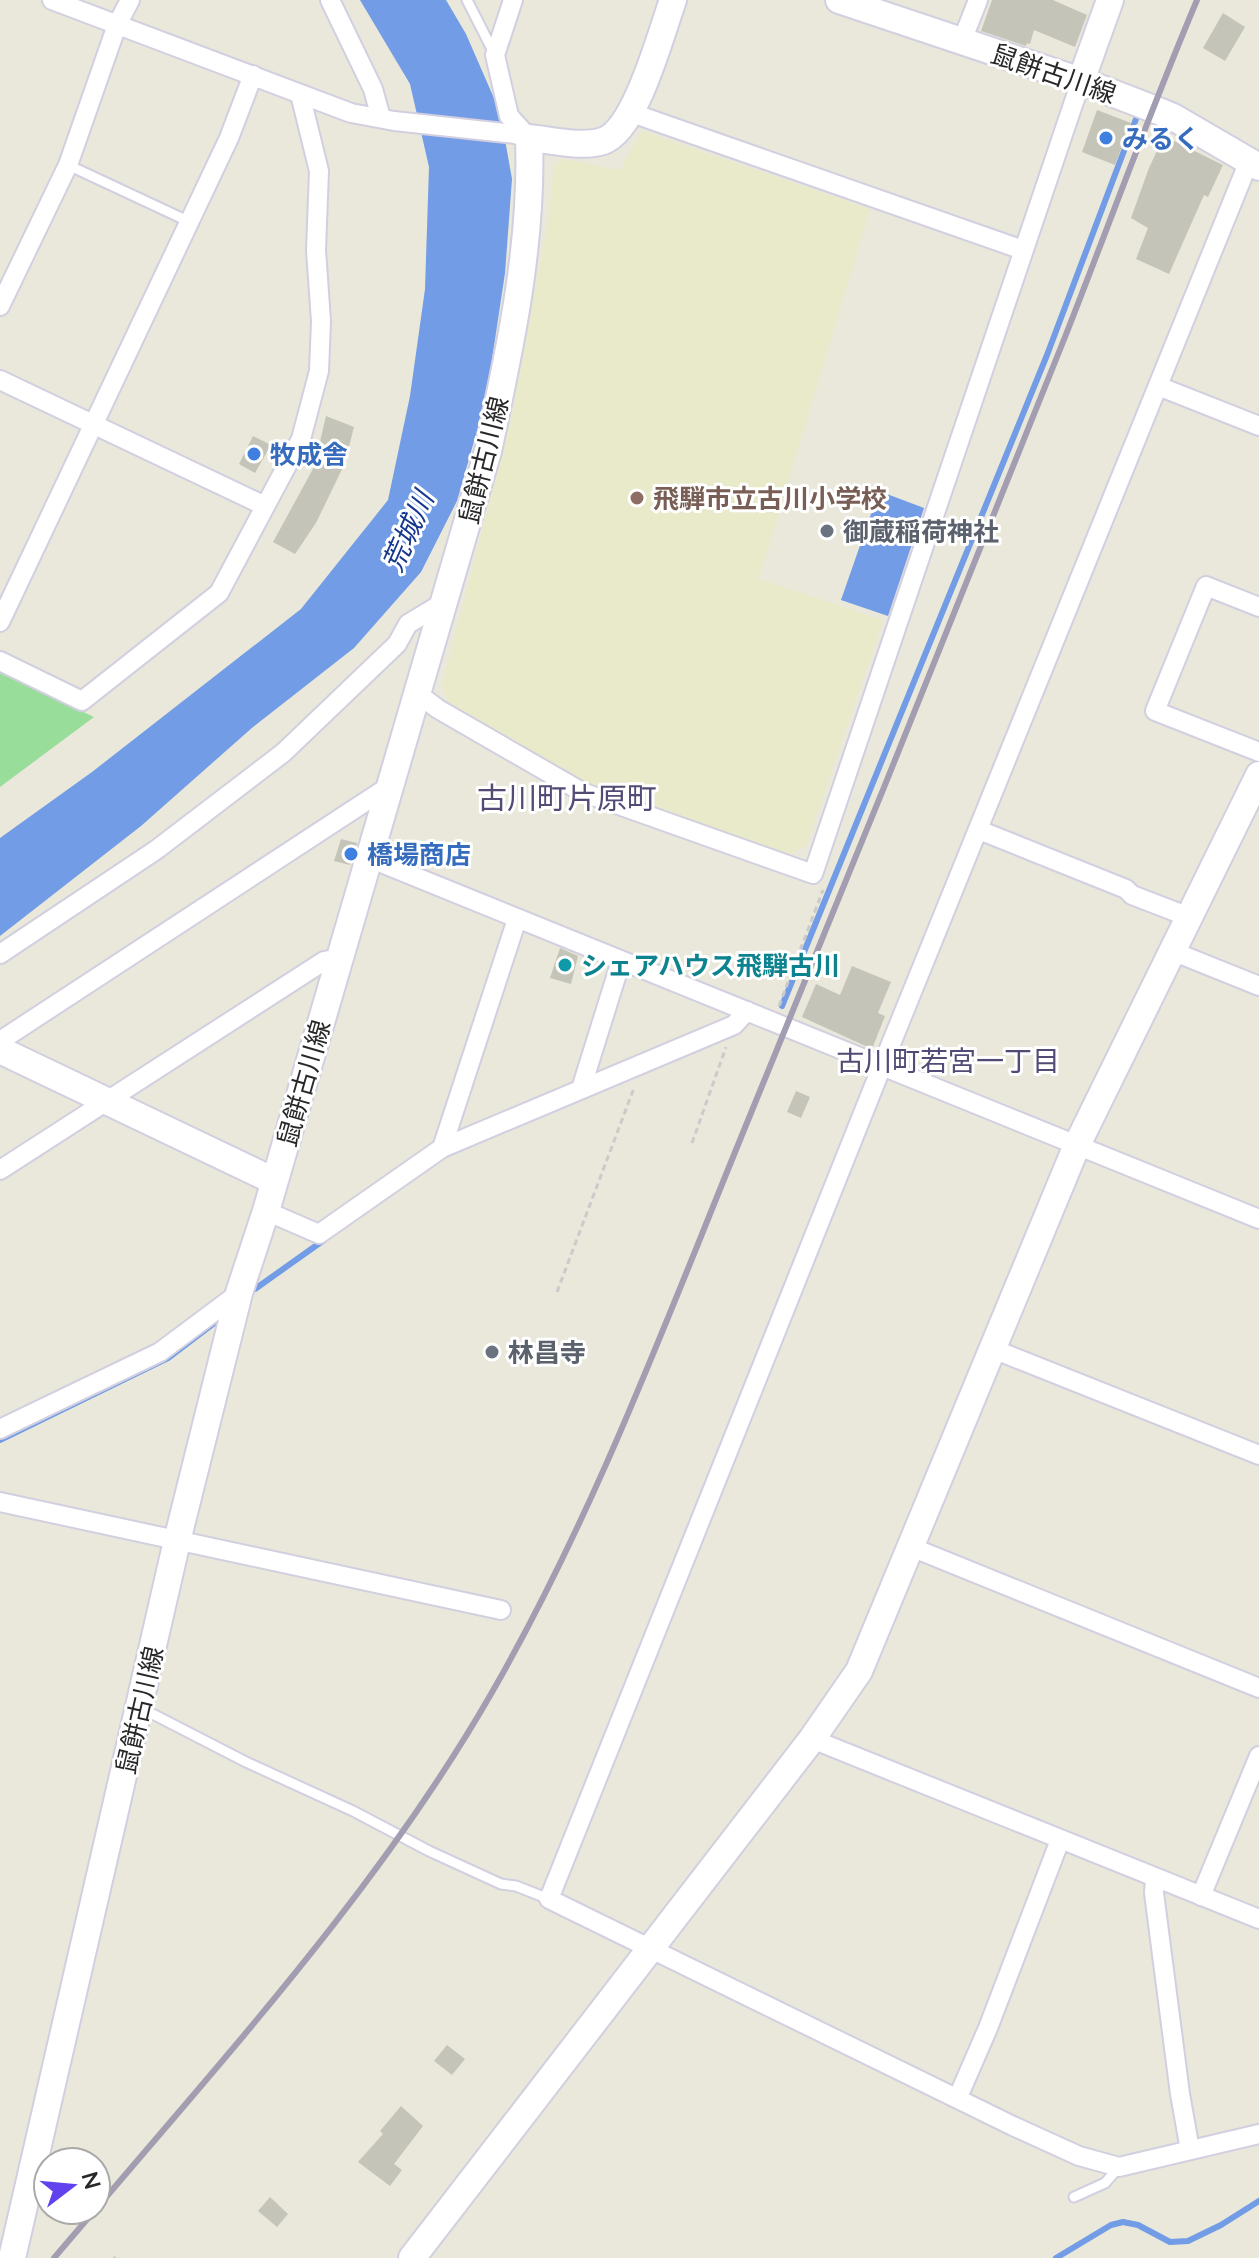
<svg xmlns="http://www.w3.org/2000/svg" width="1259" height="2258" viewBox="0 0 1259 2258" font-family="Lato,'Noto Sans JP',sans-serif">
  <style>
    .education { fill: #e9eaca }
    .green { fill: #99dd9b }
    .water { fill: #729ce6 }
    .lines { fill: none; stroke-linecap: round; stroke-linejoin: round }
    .stream { stroke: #729ce6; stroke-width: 6 }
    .building { fill: #c5c4b9 }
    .lane-casing { stroke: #d2cfe0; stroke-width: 13 }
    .street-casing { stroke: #d2cfe0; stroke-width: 22 }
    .secondary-casing { stroke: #d2cfe0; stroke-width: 30 }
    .path { stroke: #cbcbcb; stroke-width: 3; stroke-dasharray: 6 4; stroke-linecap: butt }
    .lane { stroke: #fff; stroke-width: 9 }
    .street { stroke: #fff; stroke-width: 18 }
    .secondary { stroke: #fff; stroke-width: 26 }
    .rail { stroke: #a29db1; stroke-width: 6 }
    .shop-dot { fill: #3f7fe0; stroke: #fff; stroke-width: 3 }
    .education-dot { fill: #8d6e63; stroke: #fff; stroke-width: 3 }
    .worship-dot { fill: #6b7280; stroke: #fff; stroke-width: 3 }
    .culture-dot { fill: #0f9aa8; stroke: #fff; stroke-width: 3 }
    .labels { text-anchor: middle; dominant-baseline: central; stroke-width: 6; stroke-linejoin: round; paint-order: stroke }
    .street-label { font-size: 26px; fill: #282828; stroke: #fff }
    .shop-label { font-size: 26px; font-weight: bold; fill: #366cbe; stroke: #fff; text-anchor: start }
    .education-label { font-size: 26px; font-weight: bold; fill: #785e54; stroke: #fff; text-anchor: start }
    .worship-label { font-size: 26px; font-weight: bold; fill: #5b616d; stroke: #fff; text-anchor: start }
    .culture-label { font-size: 26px; font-weight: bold; fill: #0d838f; stroke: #fff; text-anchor: start }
    .water-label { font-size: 28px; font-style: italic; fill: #15378e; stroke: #fff }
    .neighbourhood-label { font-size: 28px; fill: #534b75; stroke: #fff }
    .quarter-label { font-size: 30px; fill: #534b75; stroke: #fff }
  </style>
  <rect width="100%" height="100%" fill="#e9e8da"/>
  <path class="education" d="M642,131L870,209L759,579L883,620L806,846L786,855L594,790L448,704L442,685L512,416L549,212L554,167L562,159L620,170Z"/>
  <path class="green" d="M0,673L94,717L0,787Z"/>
  <g class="water">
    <path d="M360,0H446L466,34L500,112L512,179L505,273L486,399L457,501L421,572L354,648L253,727L141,826L0,936V838L92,772L301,609L388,500L410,396L425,289L429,167L410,84Z"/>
    <path d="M879,491L924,508L888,616L841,600Z"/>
  </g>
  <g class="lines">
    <g class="stream">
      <path d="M782,1006L1047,355L1136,119"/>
      <path d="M255,1289L324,1240"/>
      <path d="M0,1440L168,1358L222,1317"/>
      <path d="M1056,2258L1111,2225L1123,2222L1138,2225L1170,2242L1188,2241L1221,2225L1259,2201"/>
    </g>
  </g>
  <g class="building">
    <path d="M992,0H1053L1087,15L1075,47L1034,30L1030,44L1027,43L1026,46L981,31Z"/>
    <path d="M1223,13L1245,27L1225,61L1203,48Z"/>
    <path d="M1097,110L1131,123L1115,165L1082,152Z"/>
    <path d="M1164,136L1223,165L1208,197L1204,195L1169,274L1136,259L1148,228L1131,218L1149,168Z"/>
    <path d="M326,416L354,427L345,463L316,523L295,554L273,542L314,467Z"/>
    <path d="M253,436L271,445L255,473L239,464Z"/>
    <path d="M341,839L357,843L350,865L334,861Z"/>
    <path d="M560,948L578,956L571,984L550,978Z"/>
    <path d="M852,966L891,982L878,1013L885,1016L872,1049L802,1017L816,984L840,995Z"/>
    <path d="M796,1091L810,1097L801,1118L787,1112Z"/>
    <path d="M447,2045L465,2059L452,2075L434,2061Z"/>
    <path d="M401,2106L423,2126L394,2164L402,2170L390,2186L358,2162L383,2134L380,2131Z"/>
    <path d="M270,2197L288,2214L277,2227L258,2211Z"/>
  </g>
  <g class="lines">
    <g class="lane-casing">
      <g id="lane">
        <path d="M467,0L495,55"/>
        <path d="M68,165L190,222"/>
        <path d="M141,1708L246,1762L353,1811L429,1851L501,1884L516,1886L549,1899"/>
        <path d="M1074,2197L1105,2183L1119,2167"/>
      </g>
    </g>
    <g class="street-casing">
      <g id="street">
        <path d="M52,0L351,113L394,121L515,134L529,138"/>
        <path d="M330,0L373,89L381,118"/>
        <path d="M513,0L495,55L509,116L529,138"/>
        <path d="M962,41L978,0"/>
        <path d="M632,113L1023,250"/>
        <path d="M1249,161L882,1066L549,1899L1013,2126L1079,2156L1119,2167L1259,2134"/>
        <path d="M0,306L68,165L117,25L130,0"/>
        <path d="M0,380L265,506"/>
        <path d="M1158,386L1259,426"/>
        <path d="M1259,607L1206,586L1155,711L1259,752"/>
        <path d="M0,622L229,138L253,75"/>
        <path d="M0,661L82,701L219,593L301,439L319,371L321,321L316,250L319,171L300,94"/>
        <path d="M417,693L438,709L582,792L813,874L1081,81"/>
        <path d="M979,830L1126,889L1132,895L1189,917"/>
        <path d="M369,858L1259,1219"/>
        <path d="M1172,951L1259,986"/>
        <path d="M0,954L156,850L283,753L397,644L408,624L441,604"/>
        <path d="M0,1041L388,787"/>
        <path d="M581,1089L621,961"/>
        <path d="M442,1148L517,919"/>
        <path d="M0,1170L324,961L339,958"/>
        <path d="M266,1211L319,1234L442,1148L734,1025L747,1011"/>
        <path d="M993,1349L1259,1455"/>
        <path d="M0,1429L160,1352L239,1293"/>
        <path d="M0,1502L501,1610"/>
        <path d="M911,1547L1259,1688"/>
        <path d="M812,1739L1259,1919"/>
        <path d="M1155,1878L1154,1893L1180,2094L1190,2150"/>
        <path d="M1201,1896L1259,1756"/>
        <path d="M958,2097L988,2028L1060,1840"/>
      </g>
    </g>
    <g class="secondary-casing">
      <g id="secondary">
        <path d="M839,0L1081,81L1151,108L1173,117L1259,167"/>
        <path d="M1081,81L1110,0"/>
        <path d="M0,1050L274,1181"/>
        <path d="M12,2258L177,1541L239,1293L266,1211L488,451C510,349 533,243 529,138C552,140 581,148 603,141C636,130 661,33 673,0"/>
        <path d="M412,2258L812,1739L859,1671L1077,1145L1259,775"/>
      </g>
    </g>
    <g class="path">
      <path d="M779,1006L823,890"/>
      <path d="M692,1143L726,1047"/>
      <path d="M557,1292L634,1088"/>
      <path d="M113,2258H116"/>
    </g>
    <use href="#lane" class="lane"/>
    <use href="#street" class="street"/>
    <use href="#secondary" class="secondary"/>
    <g class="rail">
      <path d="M96,2209C236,2044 383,1882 491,1694C597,1510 670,1310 751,1113C857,855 962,596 1065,337C1109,225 1150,111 1197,0"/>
      <path d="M54,2258L95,2210"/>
    </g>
  </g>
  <g class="shop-dot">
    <circle cx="1106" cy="138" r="8"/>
    <circle cx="254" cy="454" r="8"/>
    <circle cx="351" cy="854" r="8"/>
  </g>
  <circle class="education-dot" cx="637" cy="498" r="8"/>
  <g class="worship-dot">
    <circle cx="827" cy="531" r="8"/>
    <circle cx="492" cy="1352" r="8"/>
  </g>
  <circle class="culture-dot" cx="565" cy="965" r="8"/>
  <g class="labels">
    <g class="street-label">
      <text transform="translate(1054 73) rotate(19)">鼠餅古川線</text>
      <text transform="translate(483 460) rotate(-76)">鼠餅古川線</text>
      <text transform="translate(303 1083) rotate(-74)">鼠餅古川線</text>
      <text transform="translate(139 1710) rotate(-77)">鼠餅古川線</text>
    </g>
    <g class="shop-label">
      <text x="1122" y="138">みるく</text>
      <text x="270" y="454">牧成舎</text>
      <text x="367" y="854">橋場商店</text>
    </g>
    <g class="education-label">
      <text x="653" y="498">飛騨市立古川小学校</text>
    </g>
    <g class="worship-label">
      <text x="843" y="531">御蔵稲荷神社</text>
      <text x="508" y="1352">林昌寺</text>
    </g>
    <g class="culture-label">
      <text x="581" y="965">シェアハウス飛騨古川</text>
    </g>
    <g class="water-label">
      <text transform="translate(407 531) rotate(-66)">荒城川</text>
    </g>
    <g class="neighbourhood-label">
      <text x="948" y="1060">古川町若宮一丁目</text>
    </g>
    <g class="quarter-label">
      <text x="567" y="797">古川町片原町</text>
    </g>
  </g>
  <g transform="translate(72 2186) rotate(74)"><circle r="38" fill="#ffffff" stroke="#a9a9a9" stroke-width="2"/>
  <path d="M0-6L14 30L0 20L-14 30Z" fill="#6242ee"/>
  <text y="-12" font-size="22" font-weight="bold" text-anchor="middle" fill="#282828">N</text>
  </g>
</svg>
